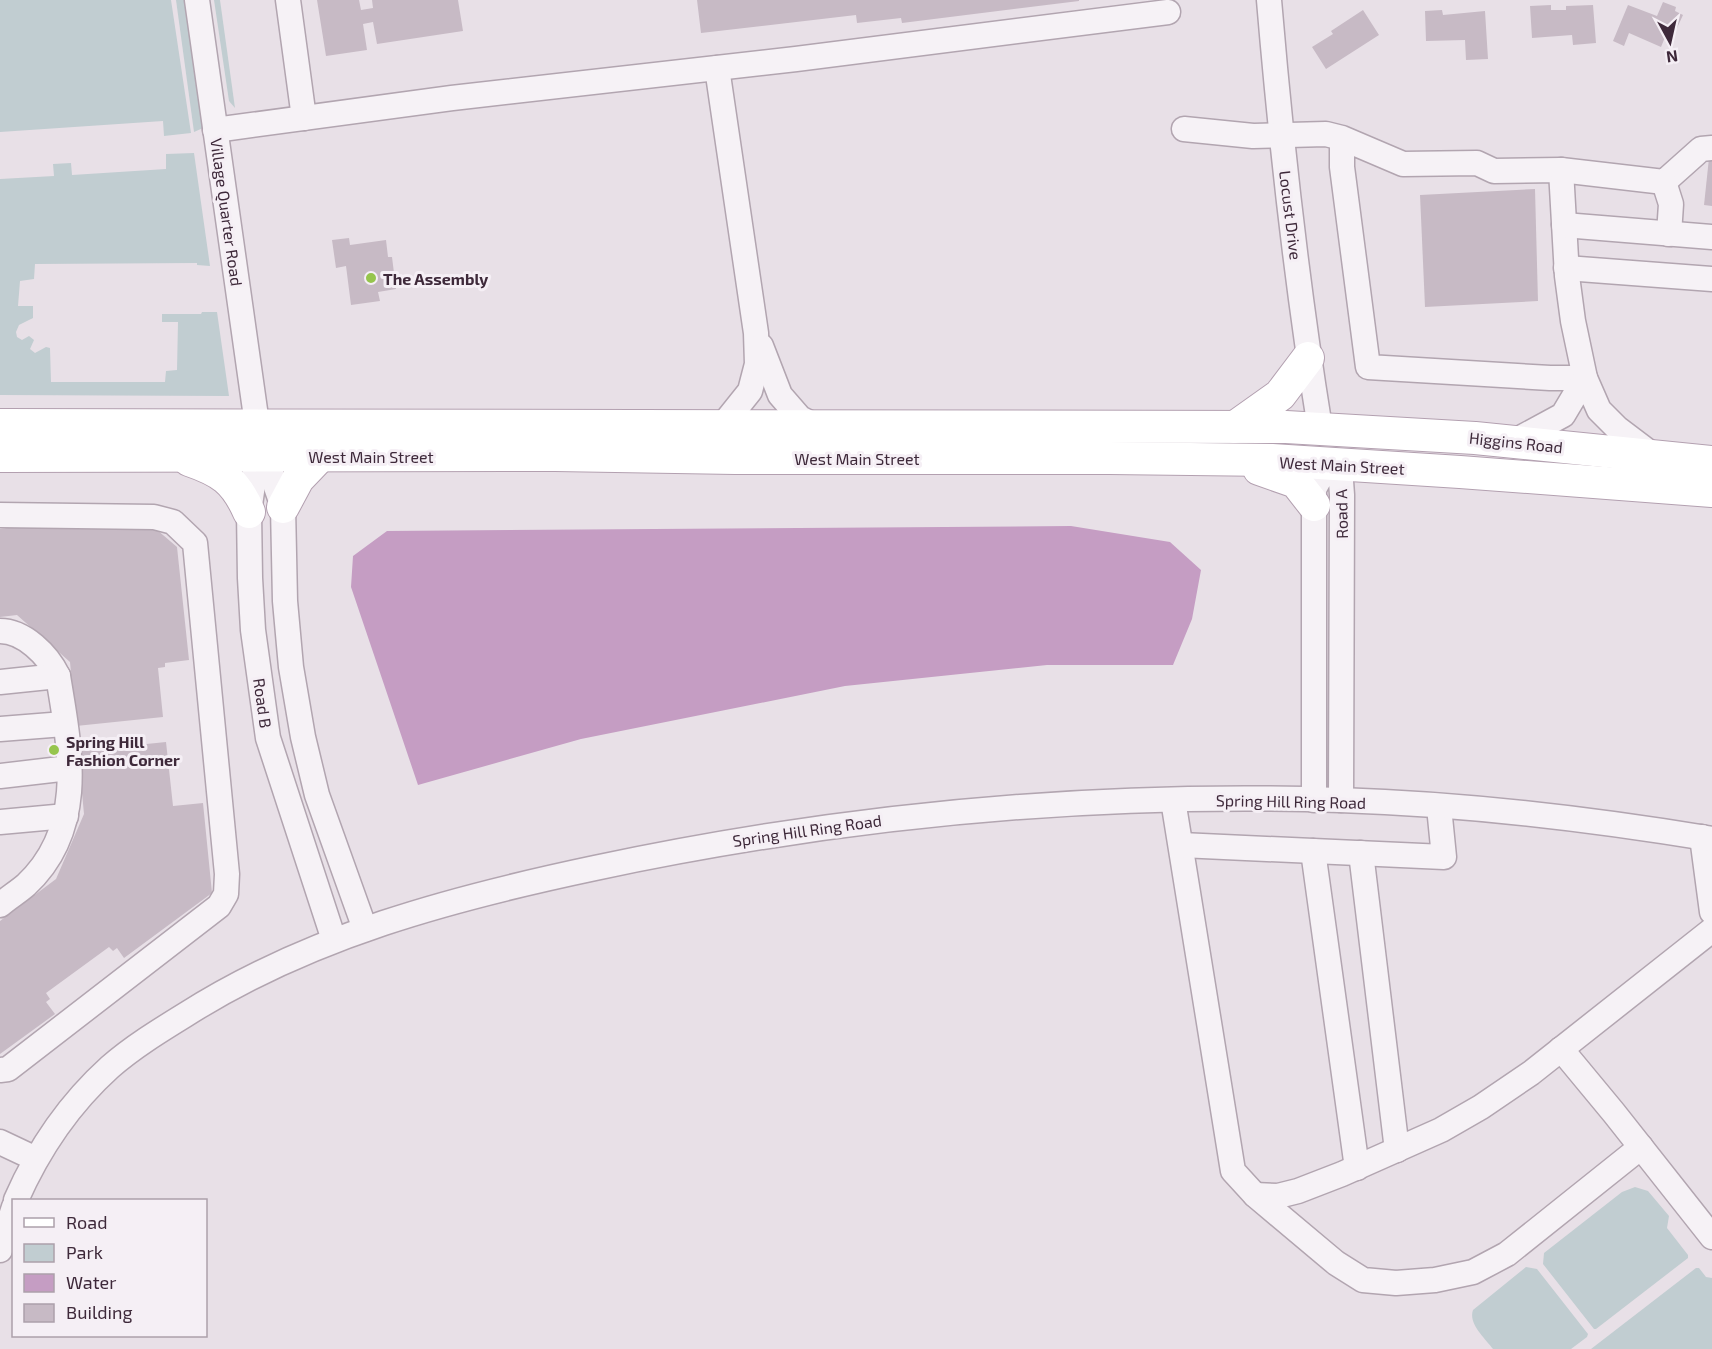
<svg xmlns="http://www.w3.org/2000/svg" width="1712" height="1349" viewBox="0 0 1712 1349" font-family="'Exo 2',sans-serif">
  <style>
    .green { fill: #c1cdd1 }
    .water { fill: #c59dc3 }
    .building { fill: #c7bac5 }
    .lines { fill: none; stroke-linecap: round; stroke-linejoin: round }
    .minor-casing { stroke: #b2a5b0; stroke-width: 27 }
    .major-casing { stroke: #b3a0b0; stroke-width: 34 }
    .minor { stroke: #f6f2f6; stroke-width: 24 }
    .major { stroke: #fff; stroke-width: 32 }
    .poi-dot { fill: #96c54d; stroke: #f5eff5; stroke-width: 2 }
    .labels { text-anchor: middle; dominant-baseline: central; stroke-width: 6; stroke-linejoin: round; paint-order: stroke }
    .street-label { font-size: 16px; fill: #3e293a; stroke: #f5eff5 }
    .poi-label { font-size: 16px; font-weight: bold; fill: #3e293a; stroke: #f5eff5; text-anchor: start }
  </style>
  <rect width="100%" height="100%" fill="#e8e0e7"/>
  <g class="green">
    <path d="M0,0H171L191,133L164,136L163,121L0,132Z"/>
    <path d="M176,0H186L203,120V128L194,132Z"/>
    <path d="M214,0H220L235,108L229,101Z"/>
    <path d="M194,153L210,266L197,265V263L35,264L34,279L20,281L18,306H33V318L19,325L16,332L17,337L22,340L29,336L34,340L30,349L35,353L46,347L50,348L51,382H165L166,371L177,370L178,322H162V314H201L202,312H217L229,396L0,395V179L54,176L53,164L71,163L72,175L166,169V154Z"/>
    <path d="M1635,1187L1648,1191L1669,1216L1667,1228L1688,1255V1258L1596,1329H1594L1543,1264L1544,1253L1622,1192Z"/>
    <path d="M1526,1267L1537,1269L1588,1334L1587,1337L1571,1349H1493C1485,1338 1468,1324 1473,1310Z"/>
    <path d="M1696,1268H1699L1706,1277L1712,1278V1349H1591Z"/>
  </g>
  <path class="water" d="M1071,526L1170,542L1201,570L1192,619L1173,665H1047L845,686L581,739L418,785L351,587L353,556L387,531Z"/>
  <g class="building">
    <path d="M317,0H359L361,10L373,8L372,0H458L463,31L377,44L373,22L363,24L367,50L326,56Z"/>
    <path d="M697,0H1079V1L902,23L901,18L857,23L856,15L701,33Z"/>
    <path d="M1663,2L1676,7L1675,11L1683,15L1677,28L1670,25L1661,47L1629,33L1624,46L1613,41L1628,5L1657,16Z"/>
    <path d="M1551,5V10H1566V6L1593,5L1596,43L1573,45L1572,35L1532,38L1530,6Z"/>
    <path d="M1363,10L1379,35L1326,69L1312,47L1333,34L1331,31Z"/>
    <path d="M1442,10L1443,15L1485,11L1488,59L1466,60L1465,40L1426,41L1425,11Z"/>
    <path d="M1709,158H1712V206L1704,205Z"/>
    <path d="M1535,189L1538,301L1425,307L1420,195Z"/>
    <path d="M349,238L350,245L386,240L388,257H392L396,289L378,292L380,301L351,305L346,266L336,268L332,240Z"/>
    <path d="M14,527L156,529L177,547L189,660L165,663V667L158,668L163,717L76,726L70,662L17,615L0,617V529Z"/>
    <path d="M166,742L173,806L203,803L212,893L124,958L117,948L113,951L109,947L46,993L50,999L46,1002L55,1014L0,1054V921L56,879L84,814L78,751Z"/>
  </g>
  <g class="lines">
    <g class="minor-casing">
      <g id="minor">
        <path d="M197,0L257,424L259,456L255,471L249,512L250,578L253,630L268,738L334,940"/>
        <path d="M288,0L304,118"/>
        <path d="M1269,0C1281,143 1297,286 1320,428"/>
        <path d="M717,68L756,333L757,364L750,391L722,426"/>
        <path d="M1184,129L1253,136L1326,134L1342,138L1403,164L1477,163L1494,171L1561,170L1567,276L1573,321L1585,378H1550L1368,367L1342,167V138"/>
        <path d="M215,130L452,98L796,59L1168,12"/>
        <path d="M1561,170L1664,182L1701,149L1712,148"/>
        <path d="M1664,182L1671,204L1669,234"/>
        <path d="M1564,225L1712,237"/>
        <path d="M1566,268L1712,279"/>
        <path d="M761,346L780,395L800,418L816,426"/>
        <path d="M1513,442L1563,415L1585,378L1599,410L1617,428L1654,456"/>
        <path d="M259,456L273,478L283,507L285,601L291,667L303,737L317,795L365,929"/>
        <path d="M0,515L154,517L173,522L195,543L227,874L226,894L219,906L8,1069L0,1070"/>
        <path d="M0,631C24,631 48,655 58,676C70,749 87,828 26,885C18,892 8,898 0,905"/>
        <path d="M0,682L58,676"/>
        <path d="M0,729L64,724"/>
        <path d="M0,776L69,768"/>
        <path d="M1173,800L1233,1171L1255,1195L1336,1263L1363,1280L1396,1283L1435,1280L1473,1272L1507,1254L1641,1147"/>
        <path d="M1314,800V489L1328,464L1341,481L1342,495L1341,800"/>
        <path d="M0,822L66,816"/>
        <path d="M1702,837L1712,912"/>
        <path d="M1181,845L1444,857L1439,807"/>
        <path d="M1313,851L1357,1168"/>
        <path d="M1361,853L1397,1150"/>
        <path d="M1561,1049L1614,1113L1712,1237"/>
        <path d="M0,1142L36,1159"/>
        <path d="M1255,1195L1278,1196L1298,1191L1342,1174L1441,1130L1481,1107L1531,1073L1712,930"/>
        <path d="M16,1200C38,1150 69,1104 110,1067C133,1047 159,1031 185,1015C309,936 453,898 595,868C840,816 1089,792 1340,800C1462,804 1591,819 1712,839"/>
        <path d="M0,1250L14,1207"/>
      </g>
    </g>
    <g class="major-casing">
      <g id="major">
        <path d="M0,425L1286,427L1475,438L1712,462"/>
        <path d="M1235,427L1280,395L1308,358"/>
        <path d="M0,456L555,455L735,458H1109L1272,460L1460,472L1712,491"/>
        <path d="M189,460C221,471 235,480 249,512"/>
        <path d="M1259,469L1296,482L1314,505"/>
        <path d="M283,507L298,479L320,456"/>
      </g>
    </g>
    <use href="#minor" class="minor"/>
    <use href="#major" class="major"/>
  </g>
  <g class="poi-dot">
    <circle cx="371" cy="278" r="6"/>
    <circle cx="54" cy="750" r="6"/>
  </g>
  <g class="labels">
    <g class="street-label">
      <text transform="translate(227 212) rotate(82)">Village Quarter Road</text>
      <text transform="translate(1291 215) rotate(83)">Locust Drive</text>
      <text transform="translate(1516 442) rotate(6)">Higgins Road</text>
      <text x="371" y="456">West Main Street</text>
      <text x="857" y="458">West Main Street</text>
      <text transform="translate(1342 465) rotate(3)">West Main Street</text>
      <text transform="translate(1341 514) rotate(-91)">Road A</text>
      <text transform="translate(263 703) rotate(82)">Road B</text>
      <text transform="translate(1291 801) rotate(1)">Spring Hill Ring Road</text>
      <text transform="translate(807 830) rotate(-8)">Spring Hill Ring Road</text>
    </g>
    <g class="poi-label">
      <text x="383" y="278">The Assembly</text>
      <text x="66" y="741">Spring Hill<tspan x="66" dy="18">Fashion Corner</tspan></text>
    </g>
  </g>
  <rect x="12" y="1199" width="195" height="138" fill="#f5eff5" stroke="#aca0aa" stroke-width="1.5"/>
  <rect x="24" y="1218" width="30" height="9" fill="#ffffff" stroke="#aca0aa" stroke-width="1.5"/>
  <text x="66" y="1229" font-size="18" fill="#3e293a">Road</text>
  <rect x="24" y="1244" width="30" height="18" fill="#c1cdd1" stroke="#aca0aa" stroke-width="1.5"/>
  <text x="66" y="1259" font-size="18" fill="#3e293a">Park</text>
  <rect x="24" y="1274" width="30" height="18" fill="#c59dc3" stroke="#aca0aa" stroke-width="1.5"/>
  <text x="66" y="1289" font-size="18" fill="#3e293a">Water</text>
  <rect x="24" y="1304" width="30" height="18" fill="#c7bac5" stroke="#aca0aa" stroke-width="1.5"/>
  <text x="66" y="1319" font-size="18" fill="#3e293a">Building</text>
  <g transform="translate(1670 42) rotate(172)" stroke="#f5eff5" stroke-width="4.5" paint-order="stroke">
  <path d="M0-4.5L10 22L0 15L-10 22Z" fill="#3e293a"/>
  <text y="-9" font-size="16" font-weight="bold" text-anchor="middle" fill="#3e293a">N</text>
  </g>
</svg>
